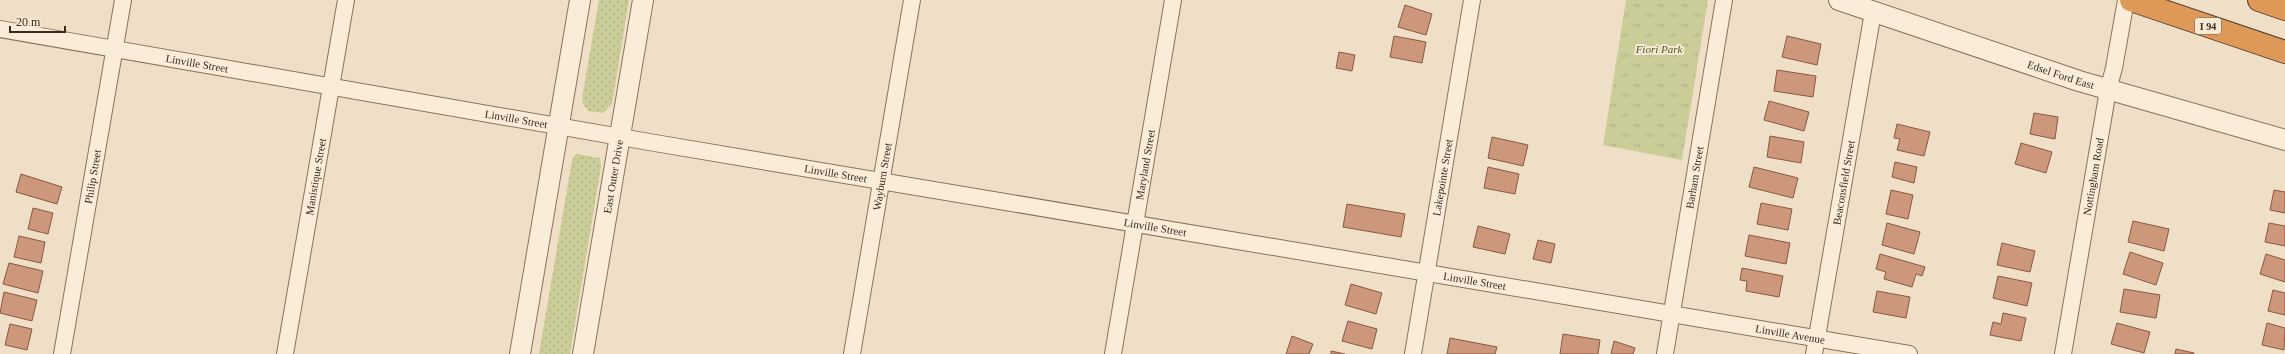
<svg xmlns="http://www.w3.org/2000/svg" width="2285" height="354" viewBox="0 0 2285 354" font-family="'Times New Roman',serif">
  <style>
    .grass { fill: url(#grass-dots) }
    .park { fill: url(#park-tufts) }
    .building { fill: #cd977b; stroke: #895841 }
    .lines { fill: none; stroke-linecap: round; stroke-linejoin: round }
    .minor-casing { stroke: #8a715b; stroke-width: 18 }
    .tertiary-casing { stroke: #8a715b; stroke-width: 22 }
    .motorway-casing { stroke: #583f2f; stroke-width: 24 }
    .minor { stroke: #f9edd9; stroke-width: 16 }
    .tertiary { stroke: #f9edd9; stroke-width: 20 }
    .motorway { stroke: #de9857; stroke-width: 22 }
    .labels { text-anchor: middle; dominant-baseline: central; stroke-width: 4; stroke-linejoin: round; paint-order: stroke }
    .shield { fill: #f6ead5; stroke: #726456; stroke-width: 1 }
    .shield-label { font-size: 10px; font-weight: bold; fill: #3a2a1f }
    .park-label { font-size: 11px; font-style: italic; fill: #4e5726; stroke: #f6ead5 }
    .street-label { font-size: 11px; fill: #3a2a1f; stroke: #f6ead5 }
  </style>
  <defs>
    <pattern id="grass-dots" width="8" height="8" patternUnits="userSpaceOnUse"><rect width="8" height="8" fill="#cbcd99"/><path d="M2 2h.1M6 6h.1" fill="none" stroke="#afb083" stroke-width="1.8" stroke-linecap="round"/></pattern>
    <pattern id="park-tufts" width="24" height="20" patternUnits="userSpaceOnUse"><rect width="24" height="20" fill="#cbcd99"/><path d="M3 7l-1-3M5 7V3M7 7l1-3M15 17l-1-3M17 17v-4M19 17l1-3" fill="none" stroke="#afb083"/></pattern>
  </defs>
  <rect width="100%" height="100%" fill="#efdfc6"/>
  <g class="grass">
    <path d="M599,0H629L612,104L603,113L588,111L583,104L582,98Z"/>
    <path d="M576,154L600,158L601,167L570,354H539L572,160Z"/>
  </g>
  <path class="park" d="M1626,0H1708L1682,160L1603,145Z"/>
  <g class="building">
    <path d="M1405,5L1432,14L1426,35L1398,27Z"/>
    <path d="M1394,36L1426,42L1422,63L1390,57Z"/>
    <path d="M1787,36L1821,44L1817,65L1782,57Z"/>
    <path d="M1339,52L1355,55L1352,71L1336,68Z"/>
    <path d="M1777,70L1816,76L1813,97L1774,91Z"/>
    <path d="M1769,101L1809,112L1804,131L1764,120Z"/>
    <path d="M2034,113L2058,117L2055,139L2030,134Z"/>
    <path d="M1897,124L1930,132L1924,156L1897,150L1900,139L1894,138Z"/>
    <path d="M1770,136L1804,142L1801,163L1767,157Z"/>
    <path d="M1492,137L1528,145L1523,166L1488,158Z"/>
    <path d="M2021,143L2052,152L2046,173L2015,164Z"/>
    <path d="M1895,162L1917,167L1914,183L1892,177Z"/>
    <path d="M1488,167L1519,174L1515,194L1484,188Z"/>
    <path d="M1754,167L1798,178L1793,198L1749,187Z"/>
    <path d="M21,174L62,187L57,204L16,192Z"/>
    <path d="M1891,190L1913,195L1908,219L1886,214Z"/>
    <path d="M2274,190L2285,192V213L2270,210Z"/>
    <path d="M1761,203L1792,209L1788,230L1757,224Z"/>
    <path d="M1347,204L1405,214L1401,237L1343,227Z"/>
    <path d="M33,208L53,213L48,234L28,229Z"/>
    <path d="M2133,221L2169,229L2164,251L2128,242Z"/>
    <path d="M1887,223L1920,232L1914,254L1882,245Z"/>
    <path d="M2269,223L2285,226V246L2265,242Z"/>
    <path d="M1478,226L1510,234L1505,254L1473,247Z"/>
    <path d="M1749,235L1790,243L1786,264L1745,256Z"/>
    <path d="M19,236L45,242L41,263L14,257Z"/>
    <path d="M1538,240L1555,244L1551,263L1533,259Z"/>
    <path d="M2002,243L2035,251L2030,272L1997,265Z"/>
    <path d="M2130,252L2163,263L2156,285L2123,274Z"/>
    <path d="M1880,254L1925,267L1922,276L1916,274L1912,287L1884,279L1886,272L1876,269Z"/>
    <path d="M2266,254L2285,260V282L2260,274Z"/>
    <path d="M9,263L43,271L38,293L3,284Z"/>
    <path d="M1742,268L1783,276L1779,297L1746,291L1747,281L1740,280Z"/>
    <path d="M1998,276L2032,283L2027,306L1993,298Z"/>
    <path d="M1351,284L1382,293L1376,314L1345,305Z"/>
    <path d="M2124,289L2160,295L2156,318L2120,312Z"/>
    <path d="M2273,290L2285,293V315L2268,311Z"/>
    <path d="M1877,291L1910,297L1906,318L1873,312Z"/>
    <path d="M4,292L37,300L32,321L0,313Z"/>
    <path d="M2003,313L2026,318L2021,341L1990,335L1993,322L2001,324Z"/>
    <path d="M1348,321L1377,329L1372,349L1342,341Z"/>
    <path d="M2117,323L2150,332L2144,353L2111,344Z"/>
    <path d="M2267,323L2285,328L2284,350L2262,345Z"/>
    <path d="M10,324L32,329L27,350L5,345Z"/>
    <path d="M1563,334L1600,340L1598,354H1560Z"/>
    <path d="M1292,336L1313,344L1309,354H1286Z"/>
    <path d="M1450,338L1497,347L1495,354H1447Z"/>
    <path d="M1614,341L1635,348L1633,354H1611Z"/>
    <path d="M2176,349L2194,353V354H2175Z"/>
    <path d="M1331,351L1345,354H1331Z"/>
  </g>
  <g class="lines">
    <g class="minor-casing">
      <g id="minor">
        <path id="s1" d="M0,29L649,142L1909,354"/>
        <path id="s2" d="M62,354L123,0"/>
        <path id="s3" d="M285,354L346,0"/>
        <path id="s4" d="M852,354L912,0"/>
        <path id="s5" d="M1113,354L1173,0"/>
        <path id="s6" d="M1413,354L1472,0"/>
        <path id="s7" d="M1665,354L1724,0"/>
        <path id="s8" d="M1814,354L1873,12"/>
        <path id="s9" d="M2063,354L2108,90L2114,68L2126,0"/>
      </g>
    </g>
    <g class="tertiary-casing">
      <g id="tertiary">
        <path id="s10" d="M1839,0L2079,81L2285,140"/>
        <path d="M520,354L580,0"/>
        <path id="s11" d="M583,354L643,0"/>
      </g>
    </g>
    <g class="motorway-casing">
      <g id="motorway">
        <path d="M2131,0L2285,52"/>
        <path d="M2259,0L2285,9"/>
      </g>
    </g>
    <use href="#minor" class="minor"/>
    <use href="#tertiary" class="tertiary"/>
    <use href="#motorway" class="motorway"/>
  </g>
  <g class="labels">
    <rect class="shield" x="2195" y="18" width="26" height="16" rx="3"/>
    <g class="shield-label">
      <text x="2208" y="26">I 94</text>
    </g>
    <g class="park-label">
      <text x="1659" y="49">Fiori Park</text>
    </g>
    <g class="street-label">
      <text stroke="none"><textPath href="#s1" startOffset="200">Linville Street</textPath></text>
      <text stroke="none"><textPath href="#s10" startOffset="234">Edsel Ford East</textPath></text>
      <text stroke="none"><textPath href="#s1" startOffset="524">Linville Street</textPath></text>
      <text stroke="none"><textPath href="#s5" startOffset="192">Maryland Street</textPath></text>
      <text stroke="none"><textPath href="#s1" startOffset="848">Linville Street</textPath></text>
      <text stroke="none"><textPath href="#s2" startOffset="180">Philip Street</textPath></text>
      <text stroke="none"><textPath href="#s3" startOffset="180">Manistique Street</textPath></text>
      <text stroke="none"><textPath href="#s11" startOffset="180">East Outer Drive</textPath></text>
      <text stroke="none"><textPath href="#s4" startOffset="180">Wayburn Street</textPath></text>
      <text stroke="none"><textPath href="#s6" startOffset="179">Lakepointe Street</textPath></text>
      <text stroke="none"><textPath href="#s7" startOffset="179">Barham Street</textPath></text>
      <text stroke="none"><textPath href="#s9" startOffset="180">Nottingham Road</textPath></text>
      <text stroke="none"><textPath href="#s8" startOffset="174">Beaconsfield Street</textPath></text>
      <text stroke="none"><textPath href="#s1" startOffset="1172">Linville Street</textPath></text>
      <text stroke="none"><textPath href="#s1" startOffset="1496">Linville Street</textPath></text>
      <text stroke="none"><textPath href="#s1" startOffset="1816">Linville Avenue</textPath></text>
    </g>
  </g>
  <path d="M10 26v6h55v-6" fill="none" stroke="#3a2a1f" stroke-width="2"/>
  <text x="16" y="26" font-size="12" fill="#3a2a1f" stroke="#f6ead5" stroke-width="3" paint-order="stroke">20 m</text>
</svg>
